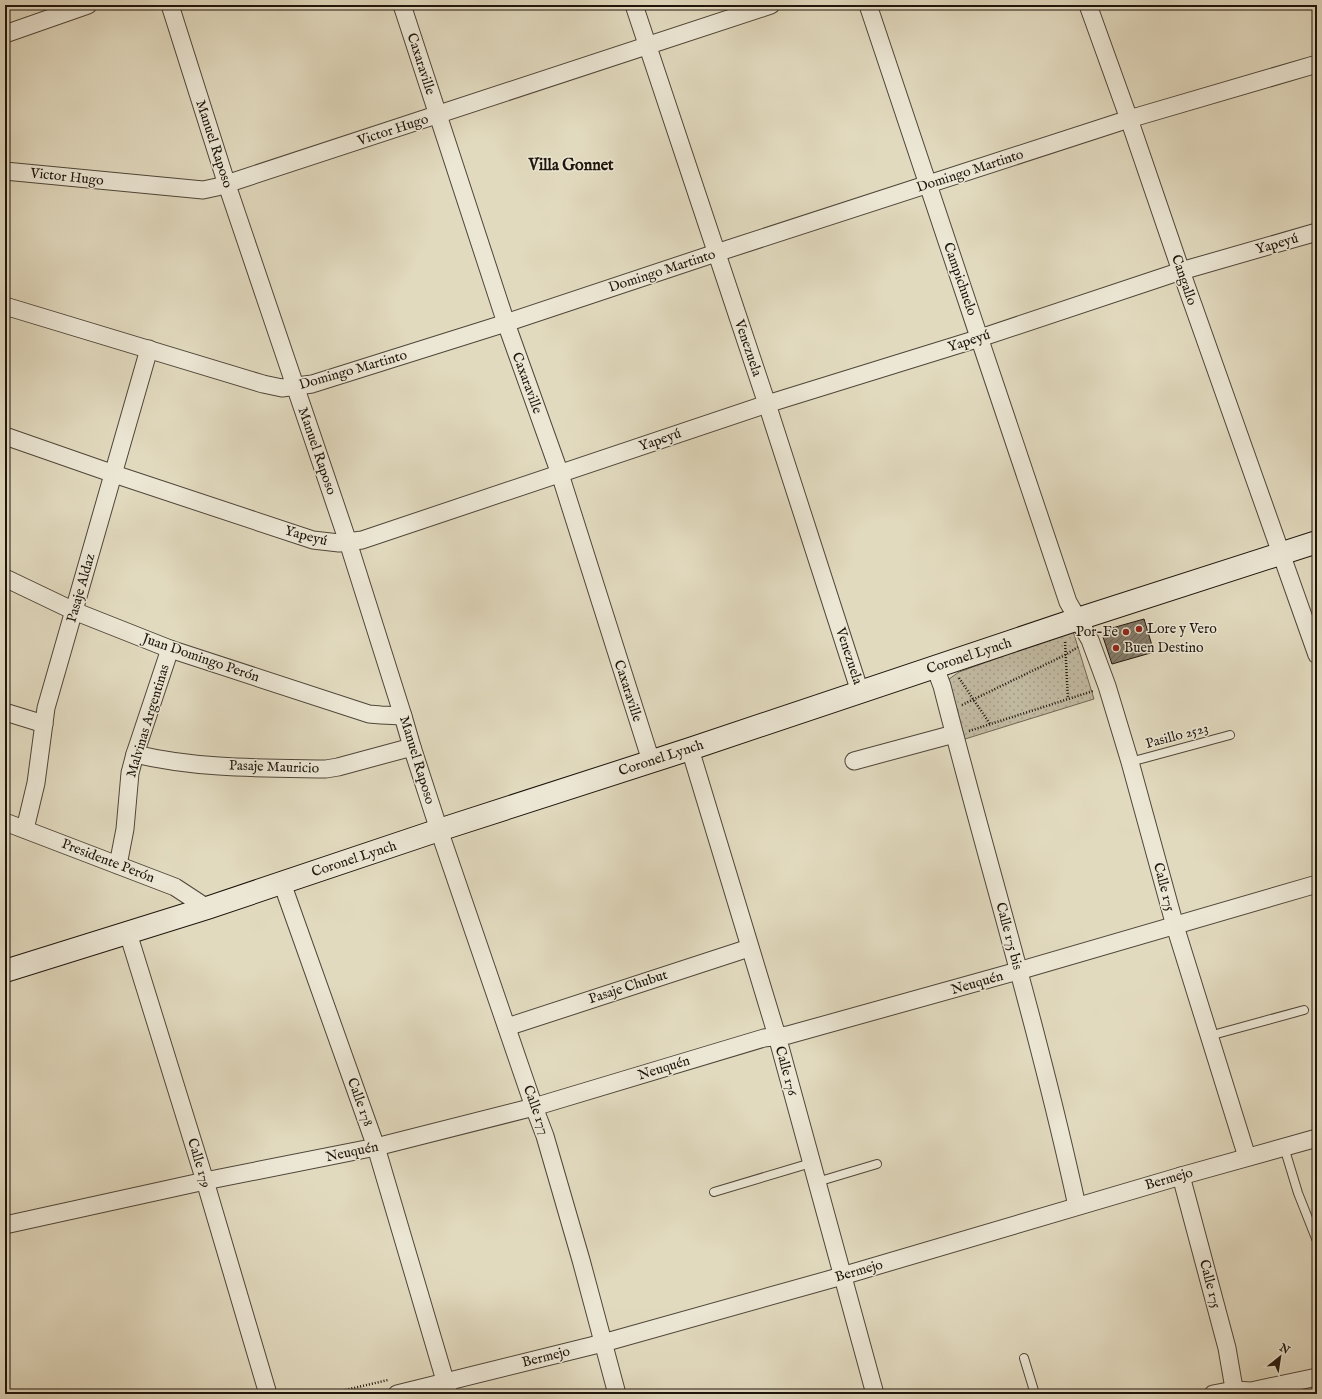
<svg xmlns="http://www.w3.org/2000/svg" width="1322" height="1399" viewBox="0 0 1322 1399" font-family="'IM FELL English',serif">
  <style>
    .park { fill: url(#park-dots); stroke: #706756 }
    .building { fill: url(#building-hatch); stroke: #1e150c }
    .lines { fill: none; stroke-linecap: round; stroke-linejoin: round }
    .service-casing { stroke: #4f4639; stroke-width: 10 }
    .minor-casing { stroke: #4f4639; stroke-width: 19 }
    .secondary-casing { stroke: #1e150c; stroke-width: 24 }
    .path { stroke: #1e150c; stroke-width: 2.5; stroke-dasharray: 1 2; stroke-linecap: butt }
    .service { stroke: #ece7d5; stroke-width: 8 }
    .minor { stroke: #ece7d5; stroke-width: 17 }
    .secondary { stroke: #ece7d5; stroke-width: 22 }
    .poi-dot { fill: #8f2418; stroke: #ece7d5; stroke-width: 1.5 }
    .labels { text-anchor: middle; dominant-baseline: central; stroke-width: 3; stroke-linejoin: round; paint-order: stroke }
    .street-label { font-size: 14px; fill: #1e150c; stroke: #ece7d5 }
    .poi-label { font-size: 14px; fill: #1e150c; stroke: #ece7d5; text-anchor: start }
    .quarter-label { font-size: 16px; font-weight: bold; fill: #1e150c; stroke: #ece7d5 }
  </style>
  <defs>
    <pattern id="park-dots" width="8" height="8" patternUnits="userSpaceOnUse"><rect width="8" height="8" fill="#c1b9a1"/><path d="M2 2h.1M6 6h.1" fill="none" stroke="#a59e89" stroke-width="1.8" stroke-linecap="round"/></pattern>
    <pattern id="building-hatch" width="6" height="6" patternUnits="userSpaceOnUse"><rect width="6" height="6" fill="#847b69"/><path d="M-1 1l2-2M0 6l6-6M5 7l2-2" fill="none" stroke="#6b6455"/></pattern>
  </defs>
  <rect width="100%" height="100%" fill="#e2dabf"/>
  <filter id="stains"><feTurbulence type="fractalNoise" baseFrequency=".005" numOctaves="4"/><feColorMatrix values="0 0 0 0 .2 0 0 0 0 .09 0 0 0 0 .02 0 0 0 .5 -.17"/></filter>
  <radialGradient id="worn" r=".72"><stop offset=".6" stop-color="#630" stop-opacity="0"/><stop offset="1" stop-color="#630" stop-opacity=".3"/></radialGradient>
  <path class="park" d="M1073,631L1094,699L965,739L949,679L959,672Z"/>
  <path class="building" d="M1144,619L1154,652L1112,664L1103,637L1105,630Z"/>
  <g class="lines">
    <g class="service-casing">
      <g id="service">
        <path d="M1130,762L1230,735"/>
        <path d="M1209,1036L1304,1010"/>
        <path d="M1284,1147L1298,1193L1317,1241"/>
        <path d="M817,1182L877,1164"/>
        <path d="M714,1192L811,1163"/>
        <path d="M1024,1358L1035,1394"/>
      </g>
    </g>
    <g class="minor-casing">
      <g id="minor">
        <path d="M170,5L227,185L348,542L403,716L412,747L439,830L534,1107L545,1136L581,1260L617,1394"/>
        <path d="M402,5L506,323L560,474L651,761"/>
        <path d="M634,5L767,404L860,692"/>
        <path d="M868,5C933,204 1002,403 1068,602L1090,640L1107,686L1130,762L1175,926L1247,1157"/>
        <path d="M1088,5L1129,119L1181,271L1317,655"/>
        <path d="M5,34L88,5"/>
        <path d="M5,171L203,190L217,187L771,5"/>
        <path d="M5,306L263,384L282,388L312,384L506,323L716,253L1129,119L1317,64"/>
        <path d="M5,436L114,474L313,540L339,543L362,540L767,404L980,338L1181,271L1317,232"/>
        <path d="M5,578L74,611L170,649L369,714L381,715L403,716"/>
        <path d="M935,667L942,686C986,859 1039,1031 1077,1206"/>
        <path d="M5,712L44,724"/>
        <path d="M690,749L777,1036L875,1394"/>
        <path d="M135,754C197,769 262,768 326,769L338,767L412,747"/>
        <path d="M854,761L954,734"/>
        <path d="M5,822L175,887L207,908"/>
        <path d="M25,829L36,783L46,708L149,349"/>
        <path d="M118,865L125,829L130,773L135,754L170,649"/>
        <path d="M282,883L376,1147L449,1394"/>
        <path d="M128,933L205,1181L268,1394"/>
        <path d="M507,1027L749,948"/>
        <path d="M1181,1176L1227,1348L1235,1394"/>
        <path d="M5,1225L205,1181L376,1147L534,1107L764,1038L788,1035L1018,971L1317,884"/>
        <path d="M397,1394L603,1343L842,1276L1181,1176L1317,1138"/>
        <path d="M1213,1394L1234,1390L1251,1391L1317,1377"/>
      </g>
    </g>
    <g class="secondary-casing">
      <path id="secondary" d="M5,971L207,908L439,830L690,749L1078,619L1317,542"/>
    </g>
    <g class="path">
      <path d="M1065,642L1068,699"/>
      <path d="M959,678L990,724"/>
      <path d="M962,705L1065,655L1078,647"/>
      <path d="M969,731L1093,691"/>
      <path d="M328,1394L388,1380"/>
    </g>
    <use href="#service" class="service"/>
    <use href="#minor" class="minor"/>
    <use href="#secondary" class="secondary"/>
  </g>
  <g class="poi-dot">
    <circle cx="1139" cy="629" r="4"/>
    <circle cx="1126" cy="632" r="4"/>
    <circle cx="1116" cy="648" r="4"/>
  </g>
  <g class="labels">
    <g class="street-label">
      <text transform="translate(421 64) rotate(72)">Caxaraville</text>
      <text transform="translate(393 130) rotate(-18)">Victor Hugo</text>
      <text transform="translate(214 144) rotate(72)">Manuel Raposo</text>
      <text transform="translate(970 171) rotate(-18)">Domingo Martinto</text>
      <text transform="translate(67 177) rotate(6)">Victor Hugo</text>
      <text transform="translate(1277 244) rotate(-16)">Yapeyú</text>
      <text transform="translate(662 271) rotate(-18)">Domingo Martinto</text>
      <text transform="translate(960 279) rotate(71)">Campichuelo</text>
      <text transform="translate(1184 280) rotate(71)">Cangallo</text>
      <text transform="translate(969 341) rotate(-18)">Yapeyú</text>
      <text transform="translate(748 348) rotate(71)">Venezuela</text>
      <text transform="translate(353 370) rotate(-16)">Domingo Martinto</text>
      <text transform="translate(527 383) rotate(70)">Caxaraville</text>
      <text transform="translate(660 440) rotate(-19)">Yapeyú</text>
      <text transform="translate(317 451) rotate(71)">Manuel Raposo</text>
      <text transform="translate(306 536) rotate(15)">Yapeyú</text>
      <text transform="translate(81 588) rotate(-74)">Pasaje Aldaz</text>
      <text transform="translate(849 656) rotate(72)">Venezuela</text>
      <text transform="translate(969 656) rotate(-18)">Coronel Lynch</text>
      <text transform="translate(201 658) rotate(19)">Juan Domingo Perón</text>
      <text transform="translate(628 691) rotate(72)">Caxaraville</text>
      <text transform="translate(148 721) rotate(-73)">Malvinas Argentinas</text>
      <text transform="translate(1177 736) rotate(-15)">Pasillo 2523</text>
      <text transform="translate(661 758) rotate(-18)">Coronel Lynch</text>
      <text transform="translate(417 760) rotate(73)">Manuel Raposo</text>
      <text transform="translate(274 767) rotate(2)">Pasaje Mauricio</text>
      <text transform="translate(354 859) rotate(-18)">Coronel Lynch</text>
      <text transform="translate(108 861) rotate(21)">Presidente Perón</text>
      <text transform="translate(1164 887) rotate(75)">Calle 175</text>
      <text transform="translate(1009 936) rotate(75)">Calle 175 bis</text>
      <text transform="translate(977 983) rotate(-16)">Neuquén</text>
      <text transform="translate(628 987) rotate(-18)">Pasaje Chubut</text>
      <text transform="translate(664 1068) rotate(-17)">Neuquén</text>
      <text transform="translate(786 1071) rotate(75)">Calle 176</text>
      <text transform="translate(360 1102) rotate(70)">Calle 178</text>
      <text transform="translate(536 1110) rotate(70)">Calle 177</text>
      <text transform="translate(352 1152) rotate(-12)">Neuquén</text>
      <text transform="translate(199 1163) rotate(73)">Calle 179</text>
      <text transform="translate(1169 1179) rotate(-16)">Bermejo</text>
      <text transform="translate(859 1271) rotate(-16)">Bermejo</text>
      <text transform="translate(1210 1284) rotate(75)">Calle 175</text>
      <text transform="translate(546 1357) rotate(-14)">Bermejo</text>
    </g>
    <g class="poi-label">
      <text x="1147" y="629">Lore y Vero</text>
      <text x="1118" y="632" text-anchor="end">Por-Fe</text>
      <text x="1124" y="648">Buen Destino</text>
    </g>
    <g class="quarter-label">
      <text x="571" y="166">Villa Gonnet</text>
    </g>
  </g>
  <rect width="1322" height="1399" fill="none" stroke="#e2dabf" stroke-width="20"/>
  <rect x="6" y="6" width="1310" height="1387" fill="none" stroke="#1e150c" stroke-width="2"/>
  <rect x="10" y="10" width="1302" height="1379" fill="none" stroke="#1e150c"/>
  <g transform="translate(1280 1357) rotate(30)" stroke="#ece7d5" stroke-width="3" paint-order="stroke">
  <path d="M0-3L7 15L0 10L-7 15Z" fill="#1e150c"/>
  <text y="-6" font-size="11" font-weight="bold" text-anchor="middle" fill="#1e150c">N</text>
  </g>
  <rect width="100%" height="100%" filter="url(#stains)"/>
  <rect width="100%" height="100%" fill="url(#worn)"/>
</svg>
